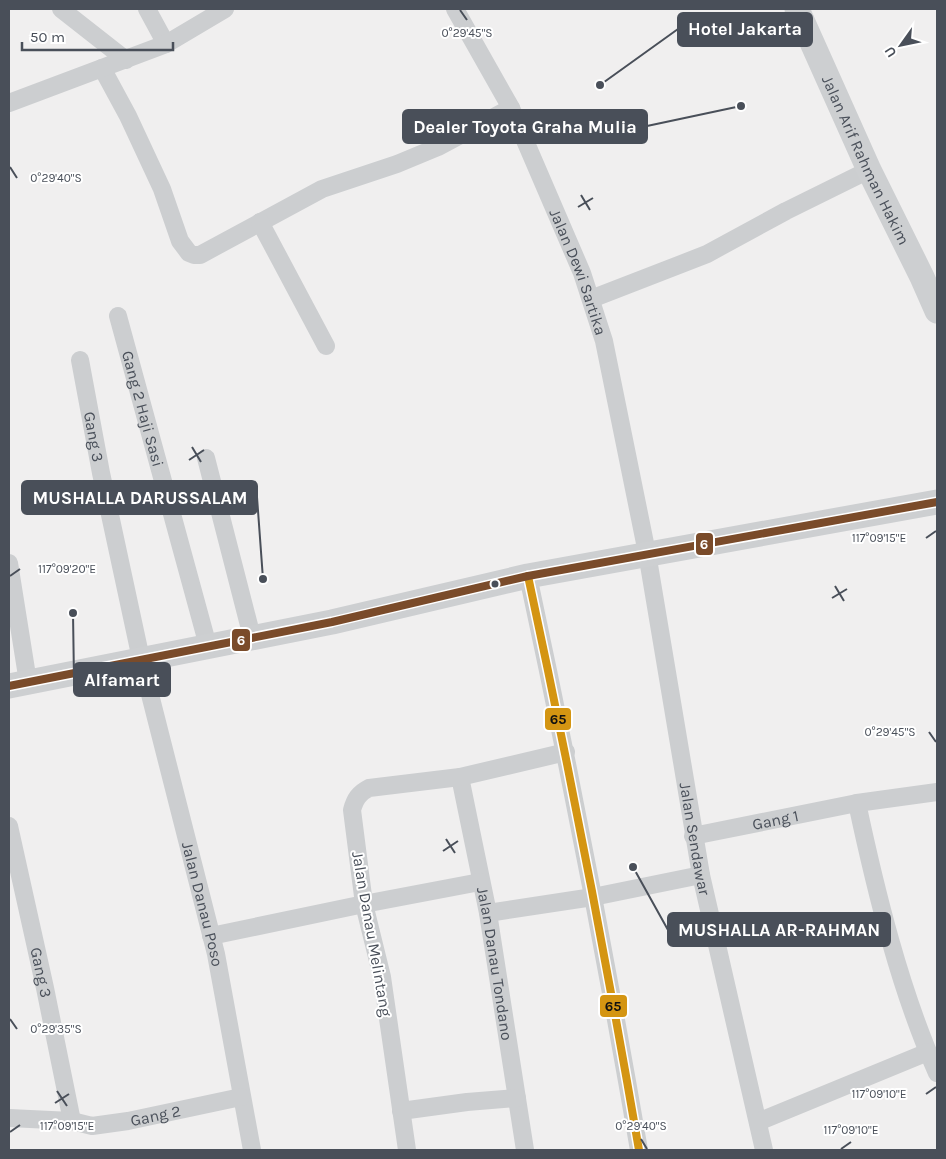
<svg xmlns="http://www.w3.org/2000/svg" width="946" height="1159" viewBox="0 0 946 1159" font-family="Karla,sans-serif">
  <style>
    .lines { fill: none; stroke-linecap: round; stroke-linejoin: round }
    .street { stroke: #ccced0; stroke-width: 18 }
    .secondary { stroke: #cdcfd1; stroke-width: 25 }
    .bus-1-casing { stroke: #fff; stroke-width: 11 }
    .bus-2-casing { stroke: #fff; stroke-width: 11 }
    .bus-1 { stroke: #d49512; stroke-width: 8 }
    .bus-2 { stroke: #7a4b2a; stroke-width: 8 }
    .ticks { fill: none; stroke: #494f59; stroke-width: 2 }
    .bus-dot { fill: #494f59; stroke: #fff; stroke-width: 2 }
    .labels { text-anchor: middle; dominant-baseline: central; stroke-width: 4; stroke-linejoin: round; paint-order: stroke }
    .street-label { font-size: 16px; fill: #494f59; stroke: #fff }
    .ticks-label { font-size: 12px; text-anchor: middle; fill: #494f59; stroke: #fff; stroke-width: 4; stroke-linejoin: round; paint-order: stroke }
    .leader { fill: none; stroke: #494f59; stroke-width: 2 }
    .callout-dot { fill: #494f59; stroke: #fff; stroke-width: 2 }
    .callout { fill: #494f59; stroke: #494f59; stroke-width: 2 }
    .callout-label { font-size: 18px; text-anchor: middle; font-weight: bold; fill: #fff }
    .line-badge { stroke: #fff; stroke-width: 2 }
    .badge-label { font-size: 14px; text-anchor: middle; font-weight: bold; fill: #fff }
    .pale-badge-label { font-size: 14px; text-anchor: middle; font-weight: bold; fill: #111 }
  </style>
  <rect width="100%" height="100%" fill="#f0efef"/>
  <g class="lines">
    <g class="street">
      <path d="M61,9L126,60"/>
      <path d="M147,9L166,44"/>
      <path id="s1" d="M455,9L511,108L582,273L604,341L647,553L701,875L764,1150"/>
      <path d="M102,68L128,116L162,189L180,241L189,253L194,255H200L322,189L397,164L438,147L511,108"/>
      <path d="M9,103L166,44L225,9"/>
      <path d="M260,222L326,346"/>
      <path d="M591,299L707,254L786,211L869,170"/>
      <path id="s2" d="M118,316L208,646"/>
      <path id="s3" d="M80,360L101,473L141,659L216,954L252,1150"/>
      <path d="M206,458L252,637"/>
      <path d="M9,563L28,682"/>
      <path d="M528,576C569,767 606,958 639,1150"/>
      <path id="s4" d="M460,777L488,913L525,1150"/>
      <path d="M937,792L857,803C876,892 900,990 937,1073"/>
      <path id="s5" d="M9,826L45,988L72,1121"/>
      <path id="s6" d="M693,836L857,803"/>
      <path d="M488,913L593,897L701,875"/>
      <path d="M211,936L364,904L480,882"/>
      <path d="M401,1111L467,1102L517,1098"/>
      <path id="s7" d="M9,1118L72,1121L92,1126L128,1121L241,1097"/>
      <path d="M758,1122L928,1052"/>
      <path d="M407,1150L382,977L364,904L352,810C355,799 359,793 369,788L460,777L566,752"/>
    </g>
    <g class="secondary">
      <path id="s8" d="M797,9L869,170L922,277L937,311"/>
      <path d="M9,686L332,622L528,576L937,502"/>
    </g>
    <g class="bus-1-casing">
      <path id="bus-1" d="M528,576C569,767 606,958 639,1150"/>
    </g>
    <g class="bus-2-casing">
      <path id="bus-2" d="M9,686L332,622L528,576L937,502"/>
    </g>
    <use href="#bus-1" class="bus-1"/>
    <use href="#bus-2" class="bus-2"/>
  </g>
  <path class="ticks" d="M460,10L467,20M10,167L17,178M581,195L590,210M578,207L593,198M192,447L201,462M189,460L204,450M926,538L936,531M10,576L20,569M835,586L844,601M832,598L847,589M929,732L936,742M446,839L455,853M443,851L458,841M10,1019L17,1029M57,1091L67,1106M926,1094L936,1087M55,1103L69,1094M10,1132L20,1125M641,1139L647,1149M841,1149L851,1142"/>
  <circle class="bus-dot" cx="495" cy="584" r="4.5"/>
  <g class="labels">
    <g class="street-label">
      <text stroke="none"><textPath href="#s8" startOffset="166">Jalan Arif Rahman Hakim</textPath></text>
      <text stroke="none"><textPath href="#s1" startOffset="291">Jalan Dewi Sartika</textPath></text>
      <text stroke="none"><textPath href="#s2" startOffset="96">Gang 2 Haji Sasi</textPath></text>
      <text stroke="none"><textPath href="#s3" startOffset="78">Gang 3</textPath></text>
      <text stroke="none"><textPath href="#s6" startOffset="84">Gang 1</textPath></text>
      <text stroke="none"><textPath href="#s1" startOffset="871">Jalan Sendawar</textPath></text>
      <text stroke="none"><textPath href="#s3" startOffset="558">Jalan Danau Poso</textPath></text>
      <text transform="translate(372 934) rotate(80)">Jalan Danau Melintang</text>
      <text stroke="none"><textPath href="#s4" startOffset="190">Jalan Danau Tondano</textPath></text>
      <text stroke="none"><textPath href="#s5" startOffset="150">Gang 3</textPath></text>
      <text stroke="none"><textPath href="#s7" startOffset="148">Gang 2</textPath></text>
    </g>
  </g>
  <g class="ticks-label">
    <text x="467" y="37">0°29'45"S</text>
    <text x="56" y="182">0°29'40"S</text>
    <text x="879" y="542">117°09'15"E</text>
    <text x="67" y="573">117°09'20"E</text>
    <text x="890" y="736">0°29'45"S</text>
    <text x="56" y="1033">0°29'35"S</text>
    <text x="879" y="1098">117°09'10"E</text>
    <text x="67" y="1130">117°09'15"E</text>
    <text x="641" y="1130">0°29'40"S</text>
    <text x="851" y="1134">117°09'10"E</text>
  </g>
  <path class="leader" d="M600 85L678 29M741 106L647 126M263 579L257 497M73 613L74 680M633 867L668 930"/>
  <g class="callout-dot">
    <circle cx="600" cy="85" r="5"/>
    <circle cx="741" cy="106" r="5"/>
    <circle cx="263" cy="579" r="5"/>
    <circle cx="73" cy="613" r="5"/>
    <circle cx="633" cy="867" r="5"/>
  </g>
  <g class="callout">
    <rect x="678" y="13" width="134" height="33" rx="5"/>
    <rect x="403" y="110" width="244" height="33" rx="5"/>
    <rect x="22" y="481" width="235" height="33" rx="5"/>
    <rect x="74" y="663" width="96" height="33" rx="5"/>
    <rect x="668" y="913" width="222" height="33" rx="5"/>
  </g>
  <g class="callout-label">
    <text x="745" y="35">Hotel Jakarta</text>
    <text x="525" y="133">Dealer Toyota Graha Mulia</text>
    <text x="140" y="504">MUSHALLA DARUSSALAM</text>
    <text x="122" y="686">Alfamart</text>
    <text x="779" y="936">MUSHALLA AR-RAHMAN</text>
  </g>
  <g class="line-badge">
    <rect x="695" y="532" width="19" height="24" rx="5" fill="#7a4b2a"/>
    <rect x="231" y="628" width="20" height="24" rx="5" fill="#7a4b2a"/>
    <rect x="544" y="707" width="28" height="24" rx="5" fill="#d49512"/>
    <rect x="599" y="994" width="29" height="24" rx="5" fill="#d49512"/>
  </g>
  <g class="badge-label">
    <text x="704" y="549">6</text>
    <text x="241" y="645">6</text>
  </g>
  <g class="pale-badge-label">
    <text x="558" y="724">65</text>
    <text x="613" y="1011">65</text>
  </g>
  <rect width="946" height="1159" fill="none" stroke="#494f59" stroke-width="20"/>
  <g transform="translate(901 45) rotate(237)" stroke="#ffffff" stroke-width="4" paint-order="stroke">
  <path d="M0-4L9 19L0 12L-9 19Z" fill="#494f59"/>
  <text y="-8" font-size="14" font-weight="bold" text-anchor="middle" fill="#494f59">U</text>
  </g>
  <path d="M22 42v8h151v-8" fill="none" stroke="#494f59" stroke-width="2.5"/>
  <text x="30" y="42" font-size="15" fill="#494f59" stroke="#ffffff" stroke-width="4" paint-order="stroke">50 m</text>
</svg>
